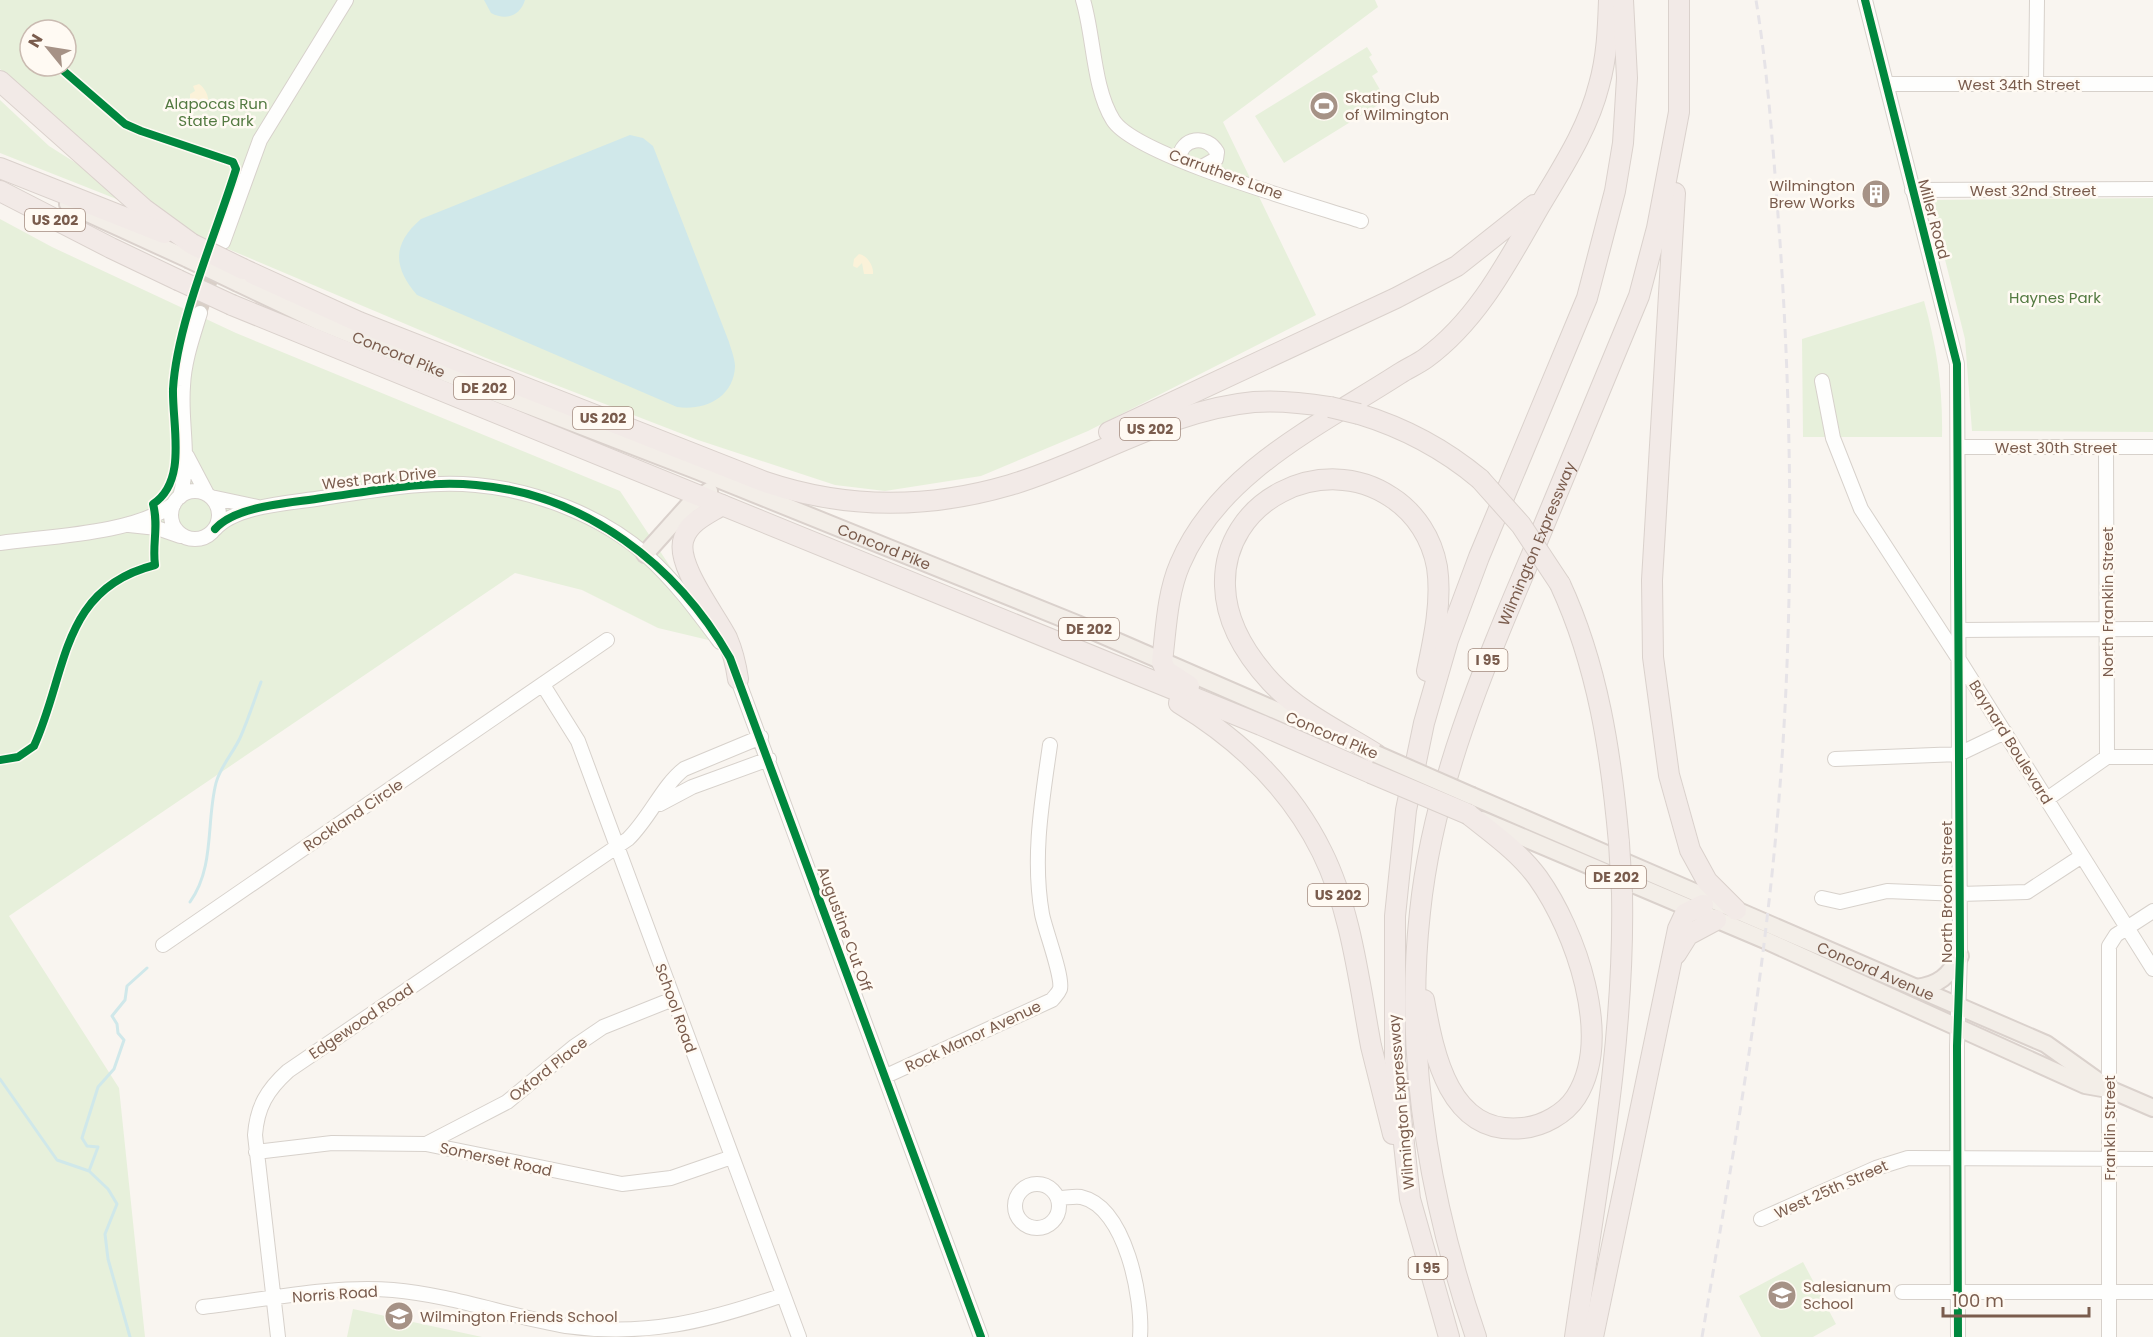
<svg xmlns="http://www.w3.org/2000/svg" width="2153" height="1337" font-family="Poppins,sans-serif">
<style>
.green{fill:#e7f0db;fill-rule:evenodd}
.sand{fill:#fbf2d9}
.water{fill:#d0e8ea}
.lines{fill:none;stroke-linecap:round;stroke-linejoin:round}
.stream{stroke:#d0e8ea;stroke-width:3}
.minor-tunnel{stroke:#d9cfc7;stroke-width:14;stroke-dasharray:14 7;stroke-linecap:butt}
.minor-casing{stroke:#d7d1cb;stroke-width:16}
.major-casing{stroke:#dad1cc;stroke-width:20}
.highway-casing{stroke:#dad1cc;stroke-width:22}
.minor{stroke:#fefefd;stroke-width:14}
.major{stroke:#f3eee8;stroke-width:16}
.highway{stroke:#f2eae7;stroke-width:20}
.rail{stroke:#e6e3e7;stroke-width:3;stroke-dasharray:9 6;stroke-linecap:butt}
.major-bridge-casing{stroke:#dad1cc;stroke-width:20;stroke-linecap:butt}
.highway-bridge-casing{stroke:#dad1cc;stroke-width:22;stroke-linecap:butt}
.major-bridge{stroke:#f3eee8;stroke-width:16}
.highway-bridge{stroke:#f2eae7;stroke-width:20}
.cycleway-casing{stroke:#fffaf3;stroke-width:11}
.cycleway{stroke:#00873e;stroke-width:8}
.labels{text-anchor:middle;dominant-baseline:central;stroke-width:5;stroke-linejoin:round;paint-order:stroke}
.shield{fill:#fffaf3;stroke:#a28b7f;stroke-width:1.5}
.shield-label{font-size:14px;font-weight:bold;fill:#7a5c4d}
.street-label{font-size:15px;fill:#7a5c4d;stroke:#fffaf3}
.poi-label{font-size:15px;fill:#7a5c4d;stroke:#fffaf3;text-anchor:start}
.park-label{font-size:15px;fill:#537a41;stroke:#fffaf3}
</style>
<rect width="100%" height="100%" fill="#f9f5f0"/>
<path class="green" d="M0,0H1375L1378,7L1223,122L1316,315L1088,431L981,476L885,491L835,485L698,440L486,358L195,235L169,218L0,69ZM30,30H66V66H30Z
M1367,47L1372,55L1369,57L1378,72L1372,76L1386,100L1284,163L1255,116Z
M0,100L49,146L87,170L119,200L0,153Z
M2153,198V432L1972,431L1965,339L1930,200Z
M0,219L52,247L236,333L620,491L721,643L658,628L582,590L515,573L9,916L119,1088L145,1337H0Z
M1924,301C1937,347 1943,389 1942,437H1803L1802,339Z
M1803,1262L1836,1324L1813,1337H1761L1739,1296Z
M353,1309L482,1337H347Z"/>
<path class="sand" d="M199,84C207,89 211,102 207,109L202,110L200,102L194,104L190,100V94L195,91L193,86Z
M859,254C867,255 874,266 873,274H864L862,263L857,268L853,266L854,259Z"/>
<path class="water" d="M484,0H525C520,16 506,21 491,13Z
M630,135L643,138L653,146L729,342C731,349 735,359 735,366C734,398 704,411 677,407L417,295C393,267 392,244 421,219Z"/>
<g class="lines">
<path class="stream" d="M190,902C215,867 206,822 216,783C220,767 233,753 240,738C248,720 254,701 261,682
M0,1079L57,1160L89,1171L108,1189L117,1204L105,1234L108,1259L130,1337
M89,1171L98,1147L87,1146L82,1138L98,1087L114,1069L124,1040L118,1033L117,1024L112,1016L125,1000L127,986L147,968"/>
<path class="minor-tunnel" d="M200,313L217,261"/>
<g class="minor-casing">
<path id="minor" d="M1083,0C1094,36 1093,88 1113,120C1135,156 1313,205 1361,221
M1865,0L1957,364L1960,956L1957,1046L1958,1337
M2036,83L2037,0
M1886,84H2153
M1179,159C1181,137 1207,134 1217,152L1216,159L1200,168
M1912,190L2153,189
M223,242L260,140L346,0
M1822,381L1833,438L1861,509L1958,658L2153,969
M1959,447H2153
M2106,447L2107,757
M187,456L207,494
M171 515a24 24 0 1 1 48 0a24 24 0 1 1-48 0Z
M180,497C191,458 180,424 183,386C184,361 193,336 200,313
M211,497L258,507
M129,525L157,528L180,536
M215,529C236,505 292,503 322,498C372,491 425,480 476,485C535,490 602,516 646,555C675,581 697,611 720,642
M0,543C51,536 133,534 174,504
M1959,630L2153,629
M735,672L981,1337
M543,685L578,741L799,1337
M1835,759L1959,754L2005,732
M2047,799L2107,757H2153
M660,804L692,787L769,759
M1822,898L1840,902L1887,891L1960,894L2027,892L2082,856
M163,945L607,640
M886,1076L1052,1000C1055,996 1058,994 1060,989C1063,976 1045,930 1042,914C1032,857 1042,801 1050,745
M426,1144L507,1102L575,1046L603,1027L673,999
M256,1152L332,1143L426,1144L622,1184L671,1178L732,1157
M1015 1206a22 22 0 1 1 44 0a22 22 0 1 1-44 0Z
M1058,1198C1065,1198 1074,1196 1081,1197C1126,1207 1143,1299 1140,1337
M1761,1219L1876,1168L1908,1158L2153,1159
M1902,1292H2153
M203,1307C264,1300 332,1285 393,1290C451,1295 508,1316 566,1326C646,1337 709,1321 783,1295
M278,1337L255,1135C257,1107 267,1090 288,1071L628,839C649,819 663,785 684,769L761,737
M2109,1337V946L2116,935L2153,911"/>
</g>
<g class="major-casing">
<g id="major">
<path d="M68,204L188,259"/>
<path id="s1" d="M238,283L318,321L488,390L698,471L1077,624L1328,733"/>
<path d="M645,554L689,505L709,491"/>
<path id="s2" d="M1472,796L2046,1044L2109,1089L2153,1108"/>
<path d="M1482,820L1765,940L2085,1085L2102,1088"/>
<path d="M1916,988C1939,985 1949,976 1960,956"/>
</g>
</g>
<g class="highway-casing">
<g id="highway">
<path d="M0,81L144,209L192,244"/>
<path d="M0,168L164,233"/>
<path d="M0,191L111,248L178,280"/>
<path d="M1675,193L1652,580L1653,657L1669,775L1690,850L1707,881L1736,910"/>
<path d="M243,269L359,322L765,482C845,509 928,509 1010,485C1092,461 1167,410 1254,402C1280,400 1305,403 1330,407"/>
<path d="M232,305L1261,725L1371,773"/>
<path d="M1359,414C1405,428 1443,448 1480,479"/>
<path d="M1109,432L1396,298L1457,266L1534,205"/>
<path d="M722,505C708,514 690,521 684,538C674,563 715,614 727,638C733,652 736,665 738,679"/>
<path d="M1560,584C1598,666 1611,753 1619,843"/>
<path d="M1189,686L1166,671L1162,662C1166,630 1167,594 1180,564C1219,472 1320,425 1399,374C1408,368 1418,364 1426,358C1478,320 1508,261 1539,207C1562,168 1588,129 1599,85C1607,57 1608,29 1609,0"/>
<path d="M1179,703C1240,740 1290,787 1322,852C1351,910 1359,982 1371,1046C1378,1075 1386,1105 1393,1134"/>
<path d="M1376,754C1341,732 1300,713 1271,682C1247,656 1226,623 1225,586C1222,500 1323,451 1391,497C1416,513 1432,539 1437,567C1442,601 1434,638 1427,671"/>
<path d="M1676,954L1688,935L1716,920"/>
<path d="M1424,1000C1434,1055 1449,1136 1523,1128C1543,1126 1565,1114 1576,1097C1614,1037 1575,930 1538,878C1519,852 1493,834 1468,814"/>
<path d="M1449,1337L1410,1199L1395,1061V916L1406,810L1424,723L1448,640L1479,557L1587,298L1615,191L1623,143L1627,78L1623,0"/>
<path id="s3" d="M1476,1337C1429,1200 1404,1057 1420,912C1433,786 1483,669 1532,554C1568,468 1603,382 1639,296L1657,228L1679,112V0"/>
<path d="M1575,1337C1596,1190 1625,1043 1622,893"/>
<path d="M1593,1337L1678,929L1685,914L1703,905"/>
</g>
</g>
<use href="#minor" class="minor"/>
<use href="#major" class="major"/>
<use href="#highway" class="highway"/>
<path class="rail" d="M1702,1337C1726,1195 1752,1053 1768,910C1794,689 1795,464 1780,242C1774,162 1769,80 1756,0"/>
<g class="major-bridge-casing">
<path id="major-bridge" d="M188,259L238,283
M1376,754L1472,796"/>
</g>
<g class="highway-bridge-casing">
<path id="highway-bridge" d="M192,244L243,269
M178,280L232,305
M1330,407L1359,414
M1480,479L1521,525L1560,584
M1371,773L1468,814
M1619,843L1622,893"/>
</g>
<use href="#major-bridge" class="major-bridge"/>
<use href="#highway-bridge" class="highway-bridge"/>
<g class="cycleway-casing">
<path id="cycleway" d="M1865,0L1957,364L1960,956L1957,1046L1958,1337
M215,529C236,505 292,503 322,498C373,491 426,480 476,485C585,494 677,565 730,658L981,1337
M0,760L18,757L34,746C68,671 60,589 155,565C152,544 159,526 153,504C188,481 172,425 173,389C177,322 216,234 236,169L233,162L141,131L125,124L58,66"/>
</g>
<use href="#cycleway" class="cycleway"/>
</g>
<defs>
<g id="stadium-disc" transform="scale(1.5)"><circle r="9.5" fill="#a69286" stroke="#fffaf3"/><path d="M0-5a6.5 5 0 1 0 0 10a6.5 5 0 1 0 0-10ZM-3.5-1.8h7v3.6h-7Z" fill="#fff"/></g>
<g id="building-disc" transform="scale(1.5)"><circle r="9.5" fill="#a69286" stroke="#fffaf3"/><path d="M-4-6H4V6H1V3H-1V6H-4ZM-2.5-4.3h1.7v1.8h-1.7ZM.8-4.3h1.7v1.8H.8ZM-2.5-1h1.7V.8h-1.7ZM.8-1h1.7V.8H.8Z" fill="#fff"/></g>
<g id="school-disc" transform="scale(1.5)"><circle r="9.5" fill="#a69286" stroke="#fffaf3"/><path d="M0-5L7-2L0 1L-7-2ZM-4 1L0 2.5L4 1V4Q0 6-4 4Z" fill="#fff"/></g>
</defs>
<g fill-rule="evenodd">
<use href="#stadium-disc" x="1324" y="106"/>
<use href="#building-disc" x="1876" y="194"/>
<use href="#school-disc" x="1782" y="1295"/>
<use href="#school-disc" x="399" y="1316"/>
</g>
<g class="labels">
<g class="shield">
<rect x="25" y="209" width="60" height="22" rx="4.5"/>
<rect x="454" y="377" width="60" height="22" rx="4.5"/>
<rect x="573" y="407" width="60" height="22" rx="4.5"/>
<rect x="1120" y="418" width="60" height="22" rx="4.5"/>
<rect x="1059" y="618" width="60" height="22" rx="4.5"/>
<rect x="1468.5" y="649" width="39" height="22" rx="4.5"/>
<rect x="1586" y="866" width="60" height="22" rx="4.5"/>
<rect x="1308" y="884" width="60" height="22" rx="4.5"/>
<rect x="1408.5" y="1257" width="39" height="22" rx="4.5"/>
</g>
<g class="shield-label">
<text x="55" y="220">US 202</text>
<text x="484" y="388">DE 202</text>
<text x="603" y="418">US 202</text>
<text x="1150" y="429">US 202</text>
<text x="1089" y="629">DE 202</text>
<text x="1488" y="660">I 95</text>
<text x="1616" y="877">DE 202</text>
<text x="1338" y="895">US 202</text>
<text x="1428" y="1268">I 95</text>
</g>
<g class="street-label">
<text x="2019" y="84">West 34th Street</text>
<text transform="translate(1226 174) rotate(20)">Carruthers Lane</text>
<text x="2033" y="190">West 32nd Street</text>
<text transform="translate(1934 219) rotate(75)">Miller Road</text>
<text stroke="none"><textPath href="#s1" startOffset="176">Concord Pike</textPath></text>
<text x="2056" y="447">West 30th Street</text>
<text transform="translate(379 478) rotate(-6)">West Park Drive</text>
<text stroke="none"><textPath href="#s3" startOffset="820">Wilmington Expressway</textPath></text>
<text stroke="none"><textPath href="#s1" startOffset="698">Concord Pike</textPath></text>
<text transform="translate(2107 602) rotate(-90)">North Franklin Street</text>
<text transform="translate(1332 735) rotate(23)">Concord Pike</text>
<text transform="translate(2011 742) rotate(58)">Baynard Boulevard</text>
<text transform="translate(353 815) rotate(-34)">Rockland Circle</text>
<text transform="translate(1946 892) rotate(-90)">North Broom Street</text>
<text transform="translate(845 929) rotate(70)">Augustine Cut Off</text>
<text stroke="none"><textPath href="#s2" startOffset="440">Concord Avenue</textPath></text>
<text transform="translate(676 1008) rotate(70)">School Road</text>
<text transform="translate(361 1021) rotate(-34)">Edgewood Road</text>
<text transform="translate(973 1036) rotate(-25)">Rock Manor Avenue</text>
<text transform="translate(548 1069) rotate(-38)">Oxford Place</text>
<text transform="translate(1401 1102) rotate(-95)">Wilmington Expressway</text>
<text transform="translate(2109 1128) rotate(-90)">Franklin Street</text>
<text transform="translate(496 1159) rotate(12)">Somerset Road</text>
<text transform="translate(1831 1189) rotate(-24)">West 25th Street</text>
<text transform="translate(335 1294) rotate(-4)">Norris Road</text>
</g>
<g class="poi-label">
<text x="1345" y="97">Skating Club<tspan x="1345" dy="17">of Wilmington</tspan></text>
<text x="1855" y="185" text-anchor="end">Wilmington<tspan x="1855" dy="17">Brew Works</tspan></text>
<text x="1803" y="1286">Salesianum<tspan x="1803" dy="17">School</tspan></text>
<text x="420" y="1316">Wilmington Friends School</text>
</g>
<g class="park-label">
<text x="216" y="103">Alapocas Run<tspan x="216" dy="17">State Park</tspan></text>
<text x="2055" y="297">Haynes Park</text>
</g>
</g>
<g transform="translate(48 48) rotate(300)"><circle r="28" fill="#fffaf3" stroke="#cabbb1" stroke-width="1.5"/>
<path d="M0-4.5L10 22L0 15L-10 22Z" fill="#a69286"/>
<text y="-9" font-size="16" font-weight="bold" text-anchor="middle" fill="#7a5c4d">N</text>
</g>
<path d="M1943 1307v9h146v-9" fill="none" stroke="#7a5c4d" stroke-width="3"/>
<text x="1952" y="1307" font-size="18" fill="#7a5c4d" stroke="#fffaf3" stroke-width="4.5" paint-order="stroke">100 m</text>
</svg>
